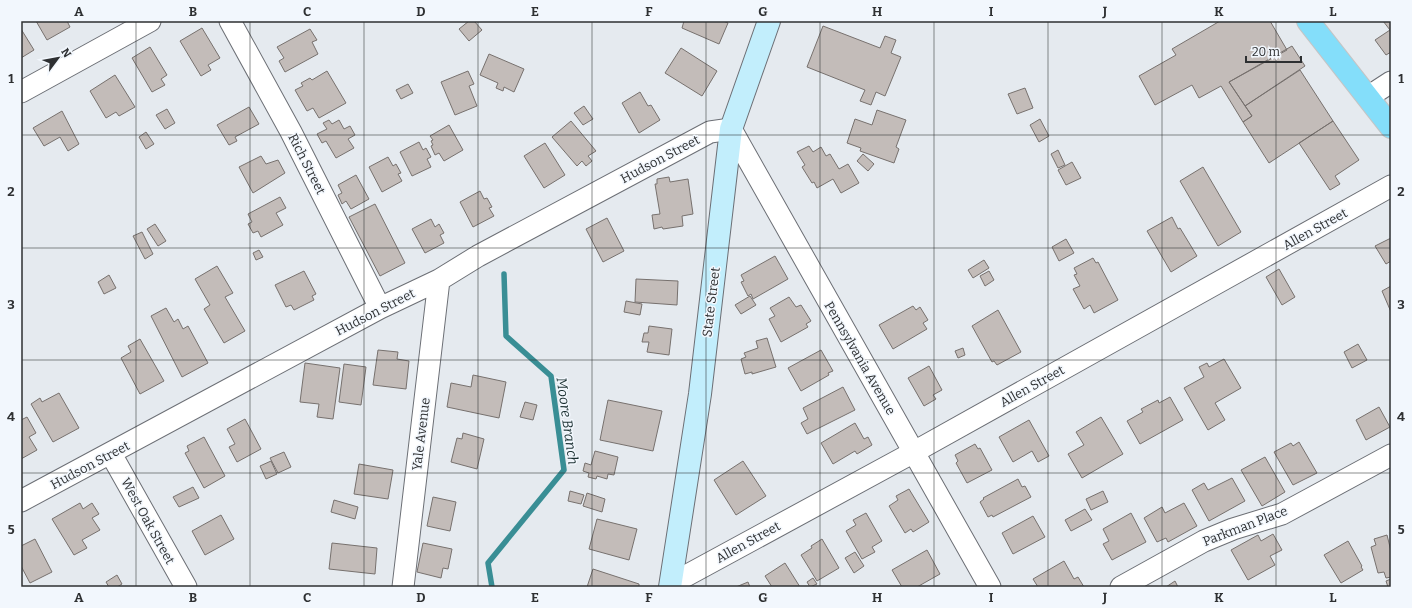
<svg xmlns="http://www.w3.org/2000/svg" width="1412" height="608" font-family="Bitter,serif">
<style>
.lines{fill:none;stroke-linecap:round;stroke-linejoin:round}
.stream{stroke:#398e95;stroke-width:5.5}
.building{fill:#c3bcb9;stroke:#77716e}
.street-casing{stroke:#6c6f75;stroke-width:23}
.secondary-casing{stroke:#6c6f75;stroke-width:24}
.primary-casing{stroke:#c4c5c6;stroke-width:24}
.street{stroke:#fff;stroke-width:21}
.secondary{stroke:#c2eefc;stroke-width:22}
.primary{stroke:#84defa;stroke-width:22}
.grid{fill:none;stroke:#2e3032;stroke-width:1;stroke-opacity:0.55}
.labels{text-anchor:middle;dominant-baseline:central;stroke-width:3;stroke-linejoin:round;paint-order:stroke}
.street-label{font-size:13px;fill:#2e3032;stroke:#f2f7fd}
.water-label{font-size:14px;font-style:italic;fill:#1a2f30;stroke:#f2f7fd}
.neatline{fill:none;stroke:#2e3032;stroke-width:1.5}
.grid-label{font-size:13px;text-anchor:middle;font-weight:bold;fill:#2e3032}
</style>
<rect width="100%" height="100%" fill="#e5eaef"/>
<g class="lines">
<path class="stream" d="M492,587L488,563L564,470L551,376L506,336L504,274"/>
</g>
<path class="building" d="M36,21H67L70,27L47,40Z
M469,21H474L482,30L469,41L459,29Z
M684,21H723L728,23L719,44L682,28Z
M1220,21H1270L1287,50L1229,82L1252,116L1243,122L1221,86L1199,98L1192,85L1155,105L1139,76L1176,55L1172,49Z
M1383,21H1391V52L1386,55L1375,40L1390,30Z
M823,26L880,48L885,36L896,40L891,53L901,57L885,96L876,92L871,105L860,101L865,90L807,67Z
M202,28L220,58L208,65L211,70L201,76L180,41Z
M21,29L34,50L21,58Z
M310,29L317,40L312,42L318,54L285,72L279,61L284,58L277,47Z
M1292,46L1305,66L1245,106L1229,82Z
M150,47L167,75L161,79L165,85L152,92L132,58Z
M681,48L717,71L702,96L665,73Z
M489,54L524,69L514,92L504,87L503,91L496,88L498,83L480,75Z
M1300,70L1333,121L1269,163L1243,122L1252,116L1245,106Z
M327,71L346,103L319,118L313,108L307,111L295,90L303,86L301,83L310,78L312,80Z
M468,71L474,84L469,86L477,106L455,115L441,82Z
M115,75L135,107L119,116L116,112L106,118L90,91Z
M408,84L413,93L401,99L396,90Z
M1025,88L1033,108L1017,114L1008,94Z
M640,92L648,106L651,105L660,120L639,133L622,103Z
M584,106L593,119L583,125L574,113Z
M249,107L259,124L235,137L237,141L229,145L217,125Z
M167,109L175,123L165,129L156,115Z
M877,110L906,120L896,147L899,149L894,163L860,151L861,148L847,143L855,119L872,125Z
M62,111L79,144L68,151L60,137L44,146L33,128Z
M1040,119L1049,136L1039,142L1030,125Z
M329,120L332,124L339,120L344,129L350,126L355,135L348,139L354,148L336,158L326,141L322,143L317,134L327,129L323,123Z
M571,121L596,151L588,156L592,161L586,166L582,161L577,166L552,137Z
M1333,121L1359,160L1335,176L1340,184L1330,190L1299,143Z
M449,125L463,150L444,161L439,153L435,155L431,146L433,145L431,141L433,140L430,136Z
M146,132L154,144L146,149L139,137Z
M419,142L423,150L426,148L431,157L427,159L431,167L412,176L400,152Z
M545,143L565,175L544,188L524,156Z
M809,146L813,152L821,147L826,156L830,154L839,169L848,164L859,183L841,193L833,179L817,188L814,182L812,183L802,167L805,165L797,152Z
M1058,150L1065,165L1058,168L1051,154Z
M863,154L874,164L868,171L857,161Z
M261,156L266,164L278,160L285,173L253,193L239,167Z
M388,157L393,166L396,164L401,173L398,174L402,181L382,192L369,167Z
M1072,162L1081,178L1066,185L1058,170Z
M1203,167L1241,232L1218,246L1180,181Z
M356,175L369,199L351,209L346,201L342,204L338,195L342,193L338,185Z
M669,177L670,182L688,179L693,214L682,216L683,226L663,229L662,227L654,229L652,215L660,214L655,184H657V179Z
M480,191L484,199L487,198L492,207L489,208L494,216L473,227L460,202Z
M280,197L286,208L276,213L283,225L261,237L258,231L253,233L248,224L252,222L248,214Z
M375,204L405,263L380,276L349,217Z
M1172,217L1178,229L1180,228L1197,256L1171,272L1147,231Z
M607,218L624,251L603,262L586,229Z
M431,219L435,227L439,224L444,233L440,235L444,243L425,253L412,229Z
M155,224L166,241L158,246L147,229Z
M142,232L153,254L145,259L133,236Z
M1391,238V261L1386,264L1375,246Z
M1066,239L1074,253L1059,261L1052,247Z
M259,250L263,257L256,260L253,253Z
M775,256L788,279L753,299L751,294L748,296L741,282L744,281L741,275Z
M1093,258L1096,263L1098,262L1118,300L1094,313L1090,305L1084,309L1073,289L1080,286L1074,275L1077,274L1074,268Z
M984,260L989,268L973,278L968,270Z
M217,266L233,293L225,297L245,331L224,343L204,309L210,305L195,279Z
M1279,269L1295,297L1282,305L1266,277Z
M304,271L316,294L312,296L314,300L294,310L291,305L286,307L275,285Z
M989,271L994,280L985,286L980,276Z
M109,275L116,288L104,294L98,282Z
M636,279L678,281L677,305L635,302Z
M1391,286V312L1382,291Z
M750,296L756,305L741,314L735,305Z
M789,297L796,307L801,305L811,321L806,324L808,327L781,342L769,319L775,316L770,308Z
M626,301L642,304L640,315L624,312Z
M913,306L916,310L920,307L928,320L923,323L927,329L893,349L879,325Z
M166,308L174,322L178,319L183,329L188,326L208,363L182,377L151,316Z
M998,310L1021,352L997,365L994,361L992,362L972,326Z
M649,326L672,329L669,355L647,352L649,342H642L644,333H648Z
M767,338L776,367L752,374V372L745,374L741,359L746,357L744,353L758,348L756,341Z
M140,339L164,381L140,394L121,358L131,352L128,346Z
M1358,344L1367,360L1352,368L1344,352Z
M963,348L965,355L958,358L955,351Z
M378,350L398,352L397,359L409,361L406,389L373,385Z
M821,350L833,371L828,373L829,375L801,391L788,368Z
M1224,359L1241,388L1215,403L1225,420L1208,430L1184,388L1204,377L1199,367L1207,363L1209,367Z
M305,363L340,368L333,419L317,417L319,404L300,402Z
M344,364L366,367L361,405L339,402Z
M929,366L942,390L933,395L936,399L924,406L908,378Z
M473,375L506,382L499,418L447,407L451,383L471,387Z
M843,387L855,410L807,434L801,423L808,419L803,408Z
M59,393L79,428L53,442L31,404L40,398L42,402Z
M1170,397L1183,420L1140,444L1127,421L1143,412L1141,409L1158,400L1159,403Z
M608,400L662,411L653,451L600,440Z
M525,402L537,405L533,420L520,417Z
M1379,407L1390,427L1366,440L1356,420Z
M27,417L36,433L29,437L37,450L21,459V420Z
M1101,417L1123,454L1082,478L1068,454L1084,445L1076,432Z
M245,419L261,449L237,462L229,447L235,444L227,429Z
M1029,420L1049,456L1038,462L1032,451L1013,462L999,437Z
M855,423L864,439L868,437L872,445L857,454L855,451L833,464L821,443Z
M463,433L484,439L477,469L451,462L457,438L462,439Z
M204,437L225,476L204,488L185,453L189,451L187,446Z
M1299,442L1317,473L1293,485L1274,452L1291,443L1293,446Z
M975,444L978,449L980,448L992,470L967,483L956,463L958,461L955,455Z
M595,451L618,457L614,475L608,474L607,479L597,476L596,479L588,477L589,473L583,471L585,463L591,465Z
M284,452L291,467L278,473L270,458Z
M1265,457L1285,492L1262,506L1241,470Z
M271,461L277,474L266,479L260,466Z
M743,461L766,496L736,515L714,480Z
M359,464L393,470L388,499L354,494Z
M1232,478L1245,501L1209,521L1192,490L1204,483L1208,490Z
M1018,479L1022,487L1025,486L1031,497L993,517L992,515L988,517L980,502L984,499L983,498Z
M193,487L199,498L179,507L173,497Z
M909,489L929,522L913,532L911,529L905,533L889,506L898,500L896,496Z
M570,491L584,495L581,504L568,501Z
M1103,491L1108,502L1091,510L1086,499Z
M587,493L605,499L602,512L583,506Z
M433,497L456,502L450,531L427,526Z
M334,500L358,507L355,519L331,512Z
M80,503L83,509L92,503L99,514L92,518L100,530L82,540L87,548L74,555L52,519Z
M1184,503L1197,526L1168,542L1166,538L1157,542L1144,518L1162,507L1165,513Z
M1085,509L1092,520L1071,531L1065,520Z
M866,513L882,541L872,547L875,552L862,559L846,531L856,525L853,520Z
M1131,513L1146,542L1112,560L1103,544L1109,541L1103,529Z
M221,515L234,539L205,555L192,531Z
M1033,516L1045,537L1013,554L1002,533Z
M597,519L637,529L629,560L589,549Z
M1273,534L1282,550L1270,556L1275,565L1248,580L1231,550L1258,535L1261,541Z
M1387,535L1391,551V577L1386,578L1384,572L1378,573L1371,547L1376,545L1374,539Z
M35,539L52,572L30,583L21,566V546Z
M822,539L839,568L817,581L801,555L812,548L811,546Z
M1348,541L1362,566L1361,567L1363,570L1341,583L1324,555Z
M332,543L377,548L375,574L329,569Z
M423,543L452,549L448,569L443,568L441,578L417,572Z
M927,550L940,574L917,587H902L892,570Z
M855,552L864,566L854,573L845,558Z
M1064,561L1074,579L1078,577L1084,587H1038L1033,579Z
M785,563L800,587H772L765,576Z
M593,569L639,584V587H587Z
M117,575L122,584L117,587H109L106,582Z
M813,578L817,584L810,587L807,582Z
M1391,579V587H1388L1386,581Z
M1175,581L1178,587H1166Z
M748,582L750,587H736Z"/>
<g class="lines">
<g class="street-casing">
<path id="street" d="M230,21L291,132L380,308
M21,92L150,21
M1368,97L1391,82
M111,454L186,587
M21,501L380,308L439,280L478,256L710,132L731,129L990,587
M671,584L914,452L1391,186
M403,587L439,280
M1121,587L1204,541L1233,529L1282,514L1391,455"/>
</g>
<g class="secondary-casing">
<path id="secondary" d="M670,587L700,394L731,129L769,21"/>
</g>
<g class="primary-casing">
<path id="primary" d="M1308,21L1391,127"/>
</g>
<use href="#street" class="street"/>
<use href="#secondary" class="secondary"/>
<use href="#primary" class="primary"/>
</g>
<path class="grid" d="M136,21V587M250,21V587M364,21V587M478,21V587M592,21V587M706,21V587M820,21V587M934,21V587M1048,21V587M1162,21V587M1276,21V587M21,135H1391M21,248H1391M21,360H1391M21,473H1391"/>
<g class="labels">
<g class="street-label">
<text transform="translate(660 159) rotate(-28)">Hudson Street</text>
<text transform="translate(307 164) rotate(63)">Rich Street</text>
<text transform="translate(1315 229) rotate(-29)">Allen Street</text>
<text transform="translate(711 302) rotate(-83)">State Street</text>
<text transform="translate(375 312) rotate(-27)">Hudson Street</text>
<text transform="translate(860 358) rotate(60)">Pennsylvania Avenue</text>
<text transform="translate(1032 386) rotate(-29)">Allen Street</text>
<text transform="translate(421 434) rotate(-83)">Yale Avenue</text>
<text transform="translate(90 465) rotate(-28)">Hudson Street</text>
<text transform="translate(148 521) rotate(61)">West Oak Street</text>
<text transform="translate(1245 526) rotate(-21)">Parkman Place</text>
<text transform="translate(748 542) rotate(-29)">Allen Street</text>
</g>
<g class="water-label">
<text transform="translate(567 421) rotate(82)">Moore Branch</text>
</g>
</g>
<rect width="1412" height="608" fill="none" stroke="#f2f7fd" stroke-width="44"/>
<g transform="translate(58 58) rotate(58)" stroke="#f2f7fd" stroke-width="3" paint-order="stroke">
<path d="M0-3L7 15L0 10L-7 15Z" fill="#2e3032"/>
<text y="-6" font-size="11" font-weight="bold" text-anchor="middle" fill="#2e3032">N</text>
</g>
<path d="M1246 56v6h55v-6" fill="none" stroke="#2e3032" stroke-width="2"/>
<text x="1252" y="56" font-size="12" fill="#2e3032" stroke="#f2f7fd" stroke-width="3" paint-order="stroke">20 m</text>
<rect x="22" y="22" width="1368" height="564" class="neatline"/>
<g class="grid-label">
<text x="79" y="16">A</text>
<text x="193" y="16">B</text>
<text x="307" y="16">C</text>
<text x="421" y="16">D</text>
<text x="535" y="16">E</text>
<text x="649" y="16">F</text>
<text x="763" y="16">G</text>
<text x="877" y="16">H</text>
<text x="991" y="16">I</text>
<text x="1105" y="16">J</text>
<text x="1219" y="16">K</text>
<text x="1333" y="16">L</text>
<text x="11" y="83">1</text>
<text x="1401" y="83">1</text>
<text x="11" y="196">2</text>
<text x="1401" y="196">2</text>
<text x="11" y="309">3</text>
<text x="1401" y="309">3</text>
<text x="11" y="421">4</text>
<text x="1401" y="421">4</text>
<text x="11" y="534">5</text>
<text x="1401" y="534">5</text>
<text x="79" y="602">A</text>
<text x="193" y="602">B</text>
<text x="307" y="602">C</text>
<text x="421" y="602">D</text>
<text x="535" y="602">E</text>
<text x="649" y="602">F</text>
<text x="763" y="602">G</text>
<text x="877" y="602">H</text>
<text x="991" y="602">I</text>
<text x="1105" y="602">J</text>
<text x="1219" y="602">K</text>
<text x="1333" y="602">L</text>
</g>
</svg>
